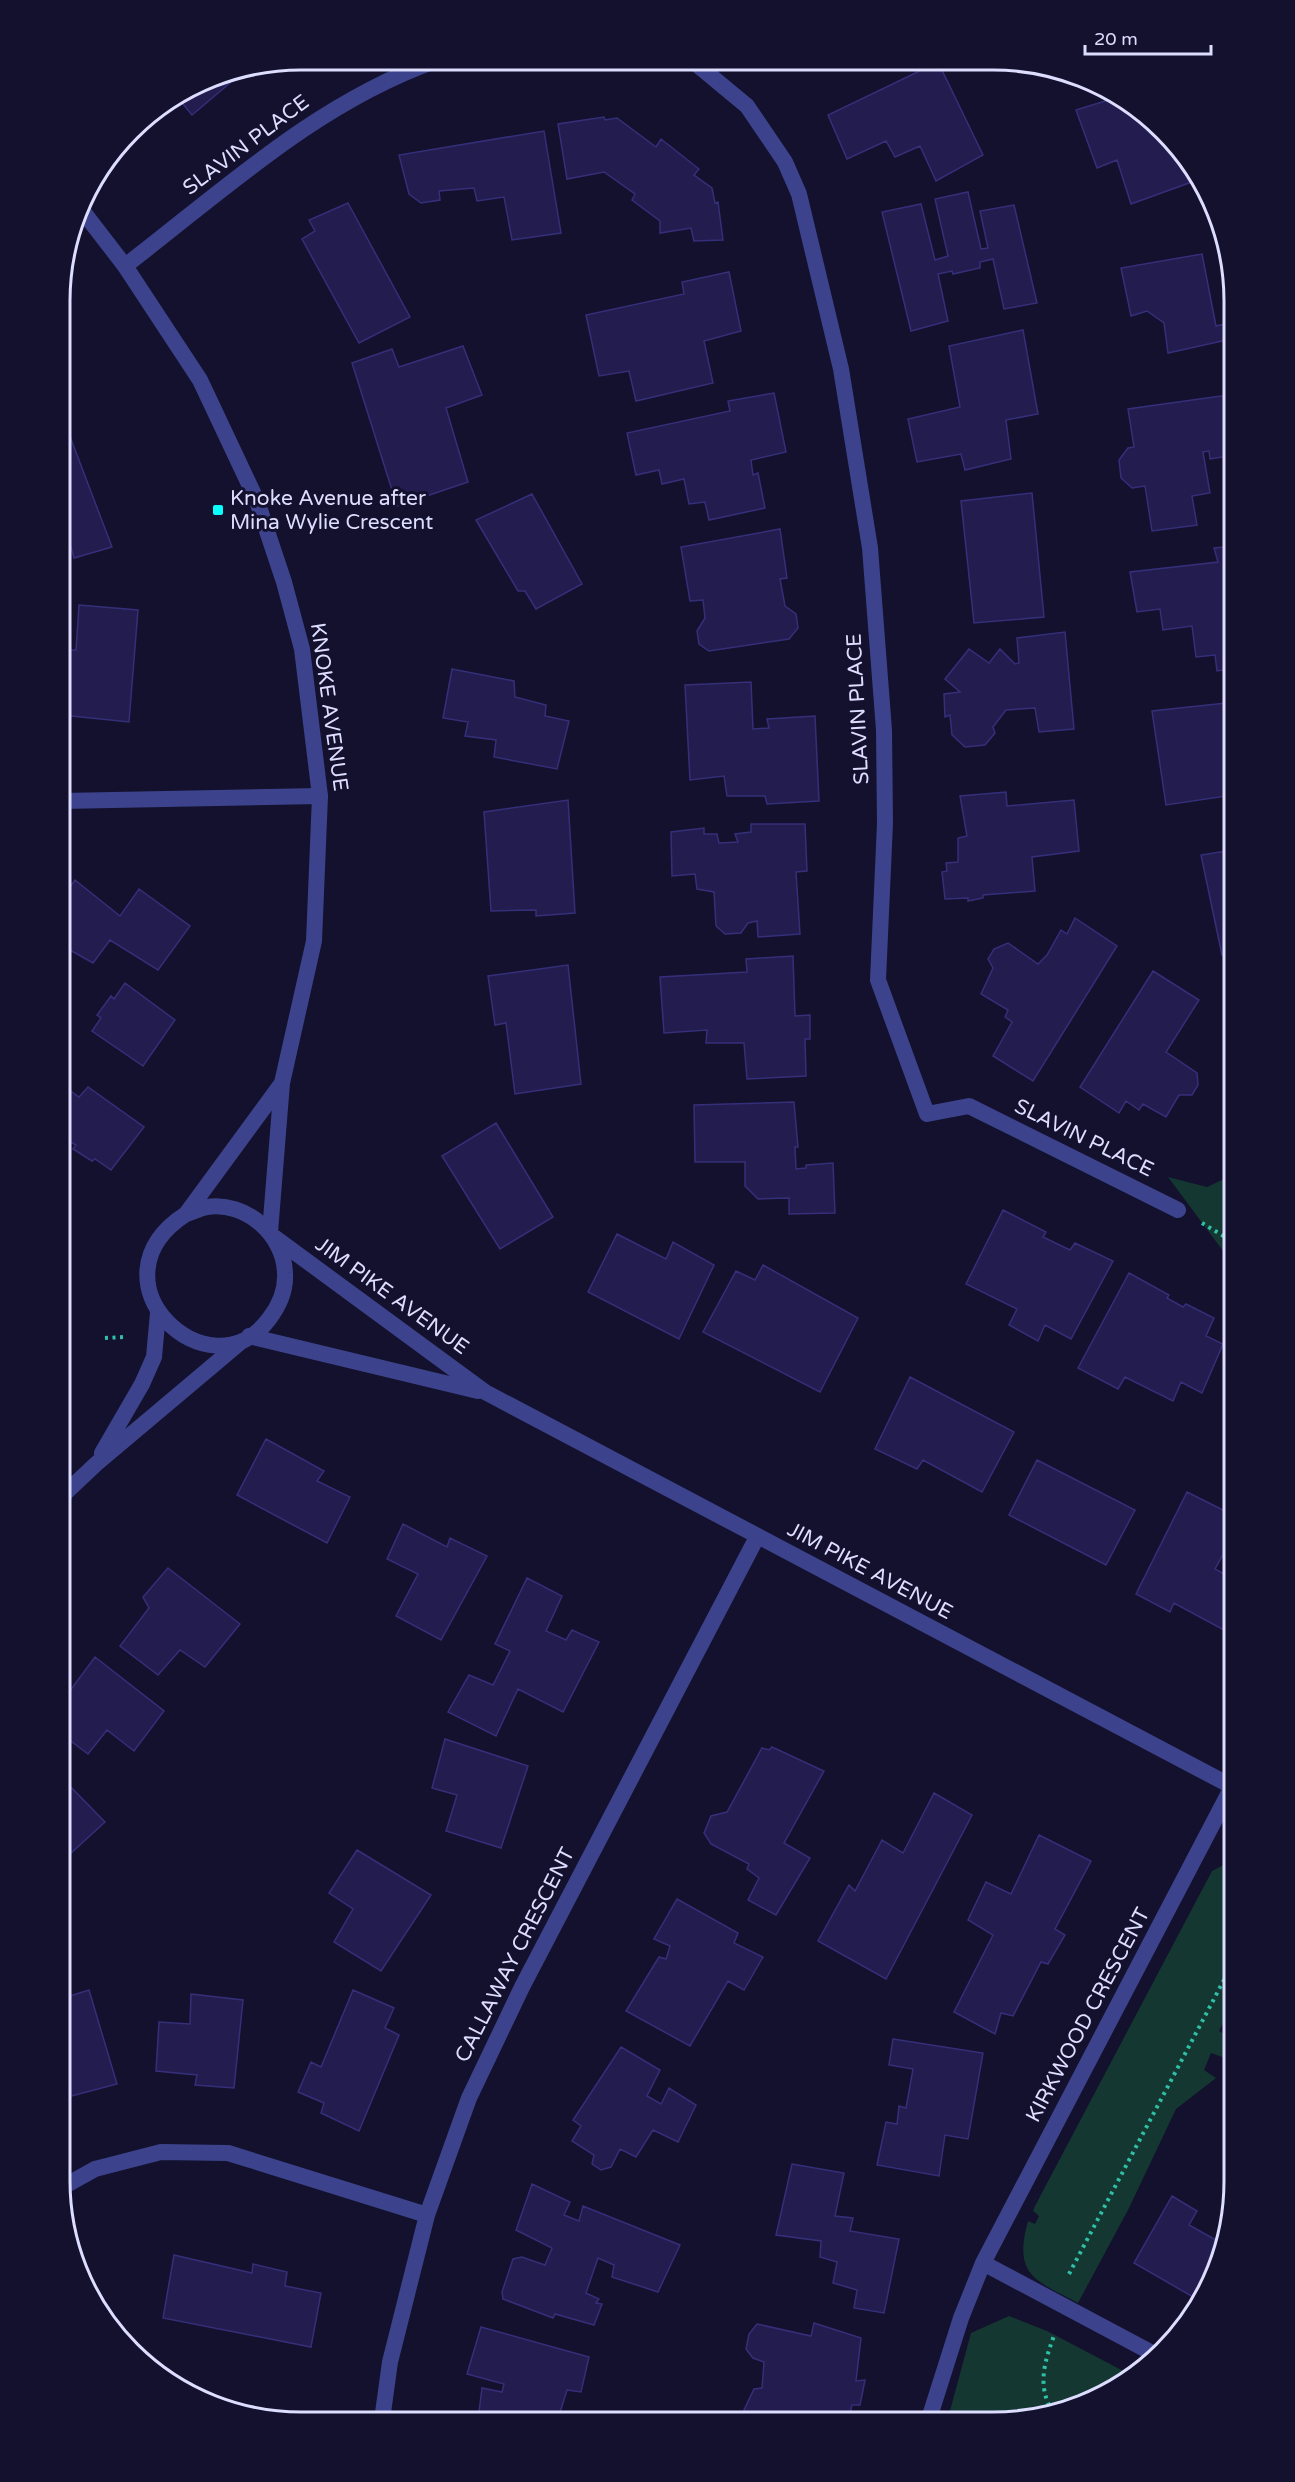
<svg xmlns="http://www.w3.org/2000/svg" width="1295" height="2482" font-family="'Varela Round',sans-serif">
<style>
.green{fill:#143732}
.building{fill:#221d4e;stroke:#352f7a;stroke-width:1.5}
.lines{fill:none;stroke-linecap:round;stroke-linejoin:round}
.path{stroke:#30c0a7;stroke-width:4;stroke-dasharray:3 4.5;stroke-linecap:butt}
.minor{stroke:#3c438c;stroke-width:16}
.tertiary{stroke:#3c438c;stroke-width:16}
.poi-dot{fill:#09fffb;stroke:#13112d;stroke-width:2}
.labels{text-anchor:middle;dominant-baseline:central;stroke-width:6;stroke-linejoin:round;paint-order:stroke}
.street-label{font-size:21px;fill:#ddf;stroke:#13112d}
.poi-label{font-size:21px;fill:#ddf;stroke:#13112d;text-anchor:start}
.rim{fill:none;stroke:#ddf;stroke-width:3}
</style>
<rect width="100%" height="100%" fill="#13112d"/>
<path class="green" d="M1235,1174V1267L1168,1177L1207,1187Z
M1235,1859V2000L1219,2031L1234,2040V2047L1225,2058L1211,2053L1204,2070L1216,2078L1176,2109L1129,2208L1078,2303C1035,2280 1013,2276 1028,2221L1035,2224L1039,2216L1033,2211L1035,2206L1212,1871Z
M1009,2316L1047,2331L1133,2376L1071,2409L994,2422H947L971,2333Z"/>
<path class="building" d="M934,64H939L983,155L936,181L920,146L895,157L886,141L847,159L828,115Z
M224,75L230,83L192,115L178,98L209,78Z
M1118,97L1153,120L1194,167L1200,179L1131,204L1117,160L1097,168L1076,110Z
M604,117L605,120L617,118L656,147L661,139L699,169L694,175L712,188L715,203L718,202L723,240L694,241L691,228L660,233V221L632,200L635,194L604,172L567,179L558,124Z
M544,131L561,233L512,240L504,197L477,201L474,188L439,191L440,200L421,203L409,194L399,155Z
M968,192L981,249L988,248L980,211L1014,205L1037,303L1004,309L993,259L980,262V268L953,274L952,271L938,274L948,321L911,331L882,212L921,204L935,260L948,256L935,199Z
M348,203L410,317L359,343L302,239L315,231L309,220Z
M1202,254L1216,326L1225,324L1227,340L1168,353L1164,323L1147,311L1131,316L1121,268Z
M729,272L741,331L704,341L713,383L636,401L629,371L599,376L586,315L684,294L682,282Z
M1023,330L1038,414L1006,420L1011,459L965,470L961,454L917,462L908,419L960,407L949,346Z
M463,346L482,395L446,408L468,482L397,506L352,363L392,349L399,367Z
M774,393L786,452L751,460L753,475L758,473L765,508L709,520L705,502L689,504L684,479L662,484L659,470L636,475L627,433L730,411L728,401Z
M1235,394V455L1210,459L1209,451L1203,452L1210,493L1192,496L1197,525L1152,531L1145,486L1132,488L1121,478L1119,460L1128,448L1134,447L1128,409Z
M66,426L112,547L74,558L71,547L62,550V427Z
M1032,493L1044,617L974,623L961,501Z
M532,494L582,584L536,609L525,591H518L476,520Z
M780,529L787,578L780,579L785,606L796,614L798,628L789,639L709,651L699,644L697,631L705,618L703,600L690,601L681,547Z
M1235,546V668L1217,671L1215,655L1196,657L1192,626L1163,630L1160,609L1137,612L1130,572L1218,562L1214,548Z
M79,605L138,610L129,722L62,715V650H76Z
M1065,632L1074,729L1039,732L1035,708L1006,710L993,727L995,733L985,745L965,747L952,735L950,715L945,717L944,694L960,692L945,679L969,649L989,663L1000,649L1015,664L1019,663L1017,638Z
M452,669L514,681L515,697L546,705L545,716L569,721L557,769L494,757L496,740L465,736L468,722L443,718Z
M751,682L753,729L769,728L767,719L815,716L819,801L767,804L765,796H727L724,776L690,780L685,685Z
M1235,702V810H1228L1226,796L1166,805L1152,711Z
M1006,792L1007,806L1074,800L1079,851L1032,857L1035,891L983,895V898L968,901V898L945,899L942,872L947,871L946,863L958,862V838L967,836L960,796Z
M568,800L575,913L536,916V910L491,911L484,812Z
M751,824H805L807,871L796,872L800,934L758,937L757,921L748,923L741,933L725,934L716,926L714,892L697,889L695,874L672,876L671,832L704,828V834H717L719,843L738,842L735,834L751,832Z
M1235,841V952L1222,955L1201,855L1233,850L1229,842Z
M75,880L120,916L139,889L190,926L158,970L110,940L93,963L61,945V899Z
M1075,918L1117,946L1033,1081L993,1056L1012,1022L1005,1017L1008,1010L981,994L993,968L988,959L994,949L1008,943L1038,964L1047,955L1061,930L1067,934Z
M793,956L795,1016L810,1015V1039H805L806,1076L747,1079L744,1043H706L707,1030L664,1033L660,977L747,972L746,959Z
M568,965L581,1084L515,1094L506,1023L495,1025L488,976Z
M1153,971L1199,1000L1166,1052L1197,1073L1198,1085L1192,1095H1179L1166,1117L1143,1104L1139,1110L1126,1101L1119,1113L1080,1087Z
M125,983L175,1020L143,1066L92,1031L101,1018L97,1015L111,996L114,999Z
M61,1084L79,1097L88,1087L144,1127L111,1170L95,1159L92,1161L73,1149L76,1145L64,1138L61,1141Z
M794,1102L798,1147H795L796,1169L806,1168V1165L833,1163L835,1213L789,1214V1198L758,1199L745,1186V1162H695L694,1105Z
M496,1123L553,1217L500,1249L442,1156Z
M1003,1210L1046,1232L1043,1237L1070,1250L1075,1243L1113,1261L1071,1339L1045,1325L1038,1341L1009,1325L1017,1309L966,1284Z
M617,1234L666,1259L673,1242L714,1265L679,1339L588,1292Z
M61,1235L69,1241L61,1251Z
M763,1265L858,1318L820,1392L703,1332L736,1271L755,1280Z
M1129,1273L1169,1295L1167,1298L1183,1307L1186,1304L1214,1318L1206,1336L1223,1344L1202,1393L1181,1382L1173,1401L1125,1377L1118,1389L1078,1368Z
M910,1377L1014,1432L982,1492L923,1460L917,1469L875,1449Z
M266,1439L324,1471L317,1481L350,1497L327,1543L237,1495Z
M1037,1460L1135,1510L1106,1565L1009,1515Z
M1187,1492L1235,1516V1533L1215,1569L1235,1580V1636L1174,1603L1170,1612L1136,1594Z
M403,1524L447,1547L450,1538L487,1556L441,1640L396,1616L418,1574L387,1559Z
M168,1568L240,1624L205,1667L180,1650L158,1675L120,1646L149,1608L143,1597Z
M527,1578L562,1596L546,1631L566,1640L572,1630L599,1642L563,1712L518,1689L496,1736L448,1712L469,1675L493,1685L510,1651L495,1644Z
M95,1657L164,1711L134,1751L107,1730L88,1754L60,1733L61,1708L69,1698L66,1696Z
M445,1739L528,1766L501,1848L446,1831L457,1795L432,1788Z
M772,1747L824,1771L784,1843L810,1858L776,1915L748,1900L759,1878L747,1869L749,1864L711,1844L704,1833L711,1816L727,1812L762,1748L769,1750Z
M60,1776L105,1822L70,1854L60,1844Z
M934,1793L972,1815L886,1979L818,1941L849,1885L855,1891L882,1840L903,1853Z
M1039,1835L1091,1861L1055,1929L1065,1935L1048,1964L1041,1962L1013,2016L1001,2013L995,2034L954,2012L993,1935L968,1920L986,1882L1011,1894Z
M357,1850L431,1895L381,1971L334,1942L353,1909L329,1893Z
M677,1899L738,1933L734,1943L763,1957L744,1990L728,1981L690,2046L626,2011L659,1957L666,1959L670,1946L654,1939Z
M89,1990L117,2084L60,2099V1999Z
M353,1990L394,2008L385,2028L399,2035L359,2131L321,2113L324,2103L298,2092L311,2062L321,2067Z
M191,1994L243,2000L234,2088L195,2085L197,2075L156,2071L159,2022L190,2024Z
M893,2039L983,2053L968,2139L945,2135L939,2176L877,2165L886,2122L897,2124L899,2106L906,2108L913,2069L889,2065Z
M621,2047L660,2070L647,2096L661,2104L669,2088L696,2105L678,2142L653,2130L636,2157L620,2149L611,2167L601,2170L592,2164L594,2155L572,2141L581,2126L573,2120Z
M792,2164L844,2173L835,2216L853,2218L850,2231L899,2239L884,2313L854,2308L857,2290L833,2283L837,2262L820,2257L821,2241L776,2235Z
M532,2184L570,2202L564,2215L579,2221L583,2206L680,2245L658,2292L612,2277L614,2265L598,2258L586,2293L599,2299L596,2303L602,2304L594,2325L555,2314L553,2318L503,2299L502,2292L513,2259L522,2257L545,2265L552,2248L516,2230Z
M1172,2196L1197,2211L1189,2225L1223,2244L1217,2273L1200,2301L1134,2263Z
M174,2255L252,2273L253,2264L287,2272L285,2286L321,2293L311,2347L163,2318Z
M814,2323L861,2338L856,2381L865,2380L860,2405H852L848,2422L751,2420L744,2410L754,2389L762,2388L764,2362L753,2358L746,2349L749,2334L757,2324L811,2336Z
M481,2327L589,2357L581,2392L567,2390L558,2419L563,2421L478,2420L482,2388L502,2392L504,2384L467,2374Z"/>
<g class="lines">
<path class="path" d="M1202,1223L1235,1243
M105,1338L125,1337
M1069,2274L1235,1959
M1053,2412C1036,2386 1045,2360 1055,2333"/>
<path class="minor" d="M694,62L747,106L785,162L799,194L841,369L870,548L884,730L885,823L878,980L927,1114L969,1106L1178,1210
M125,266C224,190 317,103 435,61
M61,801L320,796
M61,2188L95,2169L161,2152L228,2153L427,2215
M983,2263L1156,2355
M382,2420L390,2362L427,2215L469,2098L522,1987L757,1537
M928,2422L961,2318L983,2263L1232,1787"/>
<path class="tertiary" d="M81,209L125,266L200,380L257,501L284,582L302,649L320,796L314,941L282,1083L270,1232
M186,1214C193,1212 200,1208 207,1207C246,1201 284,1235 285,1273C286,1290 279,1306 269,1319C209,1399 84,1280 186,1214L282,1083
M274,1237L485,1392L1235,1788
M249,1336L478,1391
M102,1453L142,1384L154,1357L158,1313
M61,1497L96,1464L242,1341"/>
</g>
<rect class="poi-dot" x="212" y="504" width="12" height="12" rx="3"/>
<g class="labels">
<g class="street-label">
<text transform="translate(246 145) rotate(-37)">SLAVIN PLACE</text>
<text transform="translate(329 707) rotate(82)">KNOKE AVENUE</text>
<text transform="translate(858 709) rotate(-93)">SLAVIN PLACE</text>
<text transform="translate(1084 1138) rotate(26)">SLAVIN PLACE</text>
<text transform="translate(392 1296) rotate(36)">JIM PIKE AVENUE</text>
<text transform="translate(870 1571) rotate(28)">JIM PIKE AVENUE</text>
<text transform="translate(515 1955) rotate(-63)">CALLAWAY CRESCENT</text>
<text transform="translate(1088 2015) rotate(-62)">KIRKWOOD CRESCENT</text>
</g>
<g class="poi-label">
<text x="230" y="498">Knoke Avenue after<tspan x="230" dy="24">Mina Wylie Crescent</tspan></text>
</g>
</g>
<path d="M0 0H1295V2482H0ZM301 70H993A231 231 0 0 1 1224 301V2181A231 231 0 0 1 993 2412H301A231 231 0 0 1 70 2181V301A231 231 0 0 1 301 70Z" fill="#13112d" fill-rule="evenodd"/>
<path class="rim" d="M301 70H993A231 231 0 0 1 1224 301V2181A231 231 0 0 1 993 2412H301A231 231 0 0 1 70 2181V301A231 231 0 0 1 301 70Z"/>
<path d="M1085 45v9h126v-9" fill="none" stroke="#ddddff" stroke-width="3"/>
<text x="1094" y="45" font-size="18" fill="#ddddff" stroke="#13112d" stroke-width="4.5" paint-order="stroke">20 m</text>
</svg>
